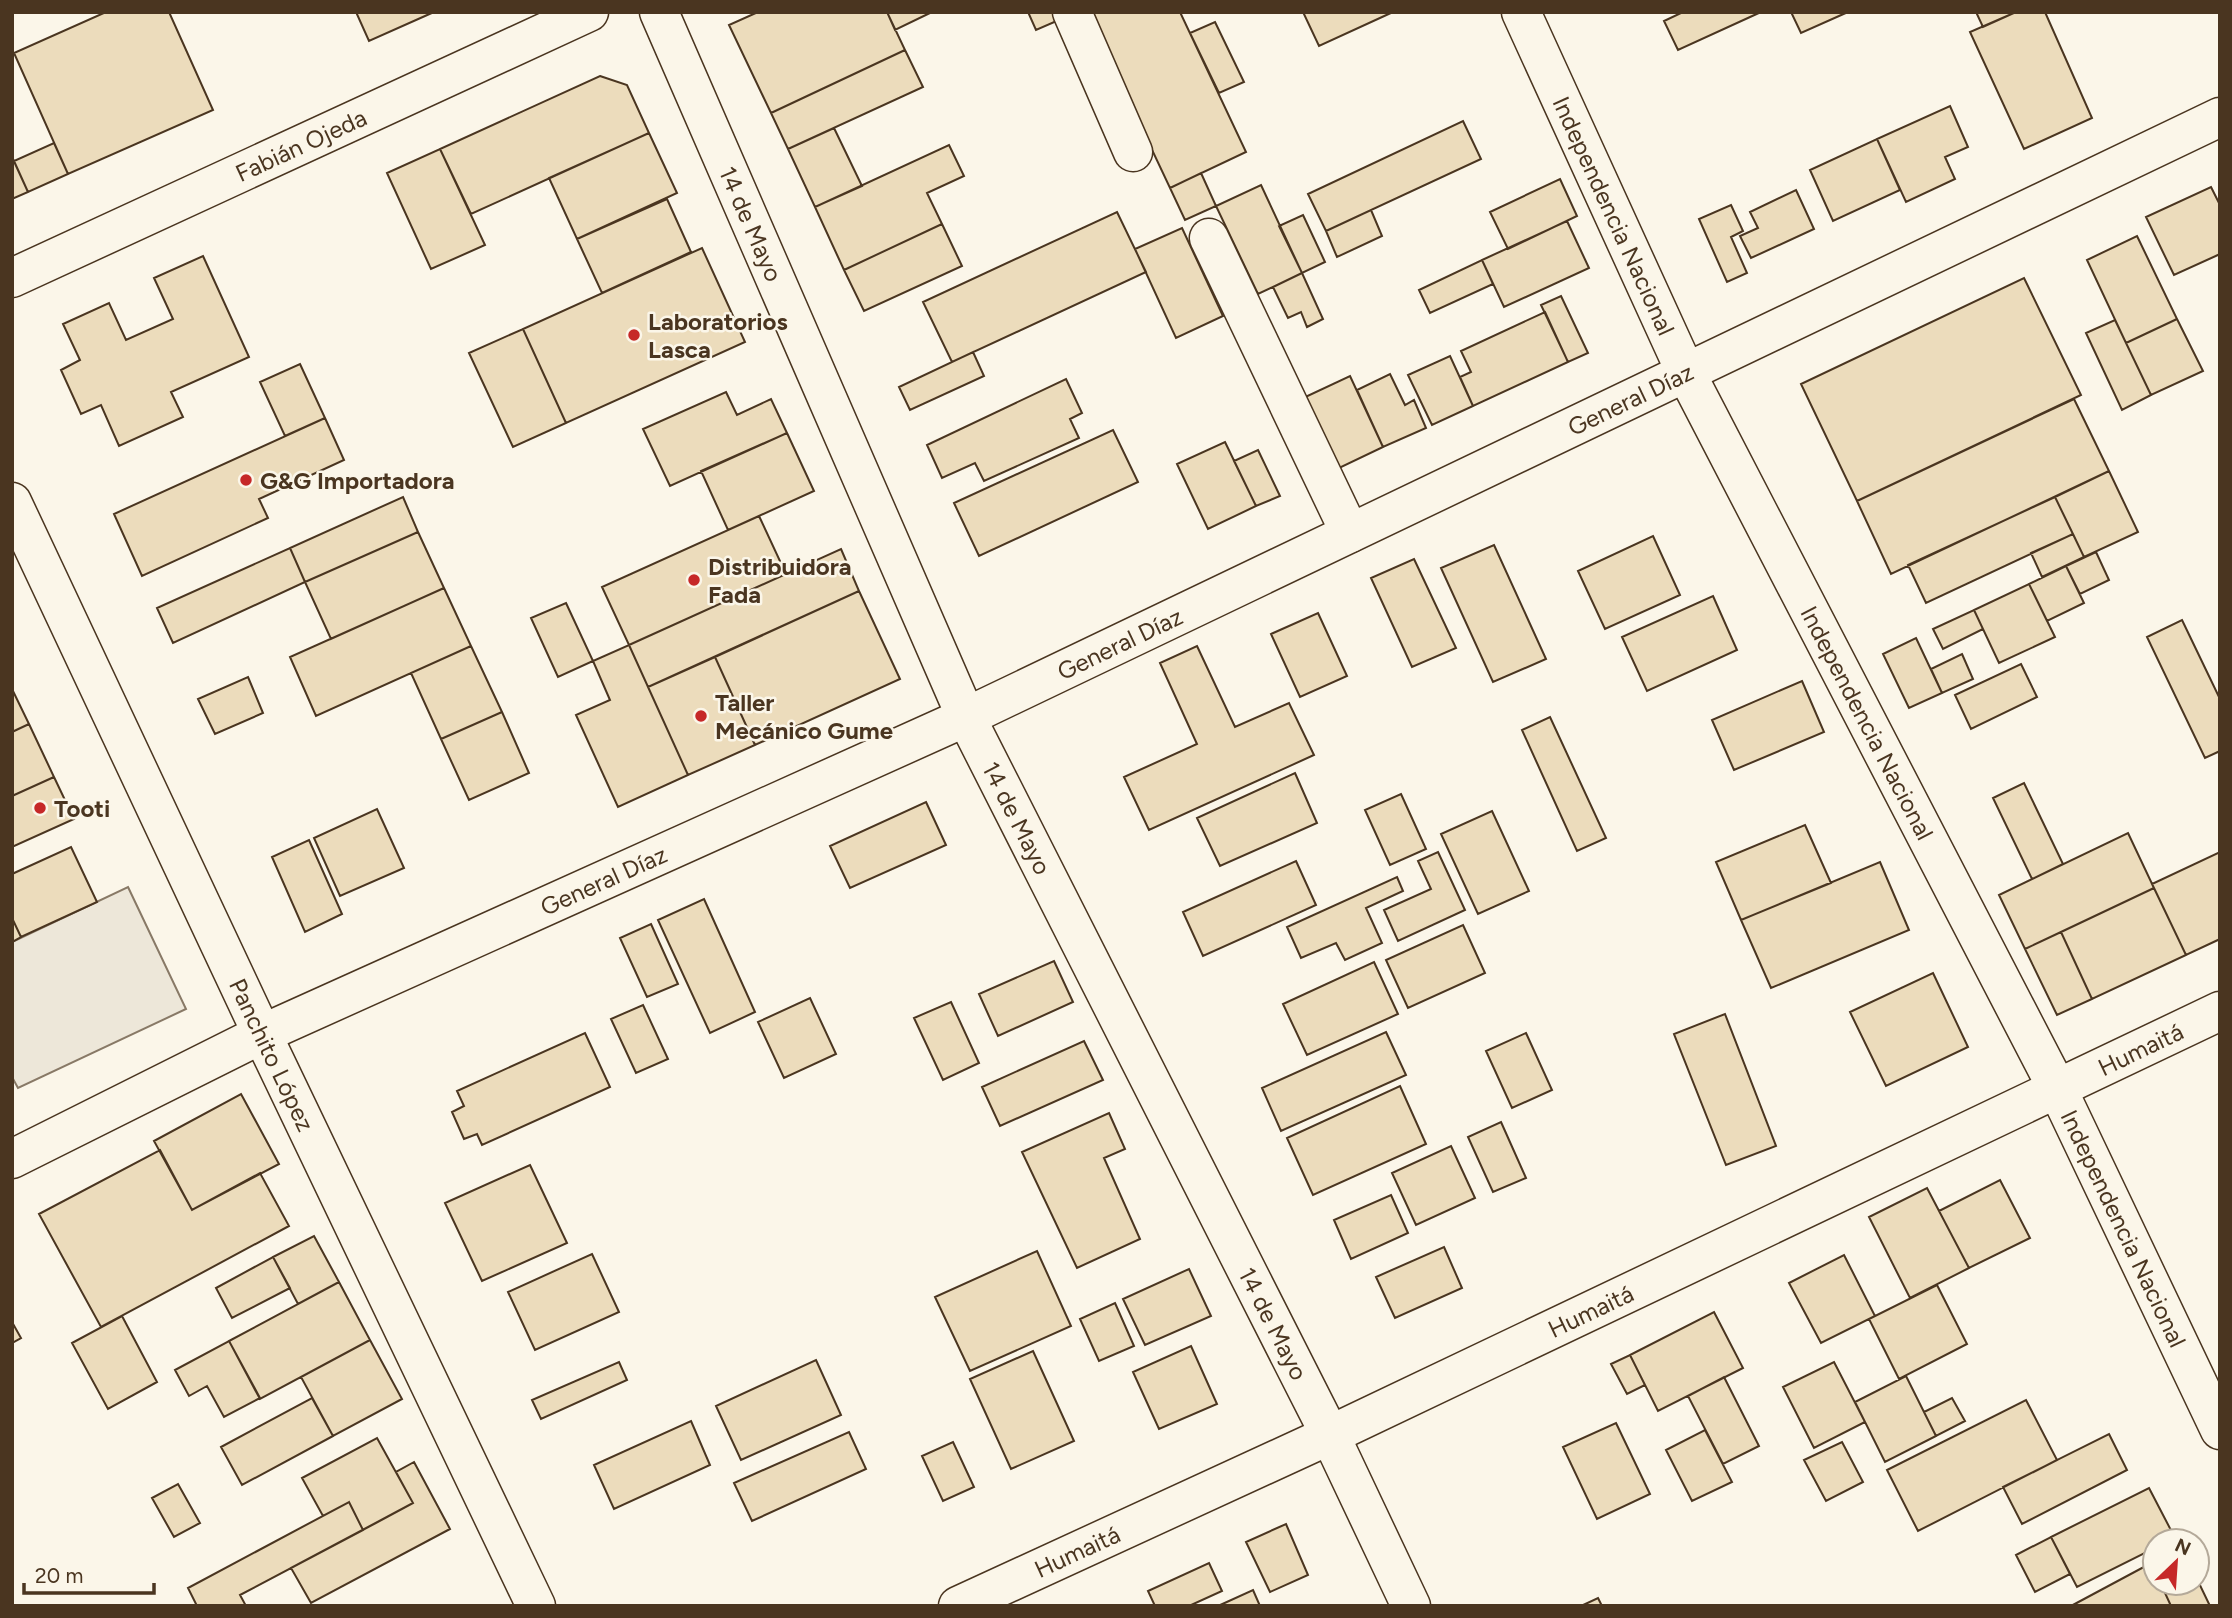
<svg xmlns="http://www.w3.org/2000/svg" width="2232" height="1618" font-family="Figtree,sans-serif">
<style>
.parking{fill:#ede7d9;stroke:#887966;stroke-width:2}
.building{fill:#ecdcbc;stroke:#4a3520;stroke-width:2}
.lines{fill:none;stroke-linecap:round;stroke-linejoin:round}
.minor-casing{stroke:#4a3520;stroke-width:41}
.minor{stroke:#fbf6e9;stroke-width:38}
.poi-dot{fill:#c62828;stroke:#fbf6e9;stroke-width:2.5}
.labels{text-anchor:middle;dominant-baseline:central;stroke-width:5;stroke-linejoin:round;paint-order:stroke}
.street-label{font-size:24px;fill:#4a3520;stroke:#fbf6e9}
.poi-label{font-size:24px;font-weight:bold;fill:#4a3520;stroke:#fbf6e9;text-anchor:start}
</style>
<rect width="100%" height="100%" fill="#fbf6e9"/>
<path class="parking" d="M128,887L186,1009L18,1088L12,1077V942Z"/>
<path class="building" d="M106,12H169L213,110L68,174L14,53Z
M356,12H434L369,41Z
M758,12H887L905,50L771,113L729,25Z
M887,12H932L895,30Z
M1028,12H1055L1059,20L1036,30Z
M1087,12H1180L1246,152L1170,188Z
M1303,12H1393L1319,46Z
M1683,12H1761L1678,50L1664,21Z
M1791,12H1848L1801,33Z
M1976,12H2016L1983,27Z
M2016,12H2045L2092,118L2024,149L1970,32Z
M1215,22L1244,82L1219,93L1190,33Z
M905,50L923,87L788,149L771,113Z
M600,76L627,85L649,133L471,214L440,149Z
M1950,106L1968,147L1945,157L1955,179L1906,202L1877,139Z
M1463,121L1481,159L1326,231L1308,194Z
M834,128L862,186L815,207L788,149Z
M649,133L677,193L577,239L549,178Z
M1877,139L1900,190L1833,221L1810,170Z
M54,143L68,174L28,192L14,161Z
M949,145L964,176L927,193L942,224L844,270L815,207Z
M440,149L485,245L431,269L387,173Z
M12,157L28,192L12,199Z
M1201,173L1216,206L1185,220L1170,188Z
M1560,179L1577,216L1508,249L1490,212Z
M1261,185L1302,273L1258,294L1216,206Z
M2211,187L2220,205V254L2174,275L2146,217Z
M1796,190L1814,229L1751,258L1740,236L1758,228L1750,212Z
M667,199L691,252L602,293L577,239Z
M1731,205L1743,231L1731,237L1747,273L1727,282L1699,219Z
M1371,210L1382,236L1337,257L1326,231Z
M1117,212L1146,272L952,362L923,302Z
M1303,215L1325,262L1302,273L1279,226Z
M1567,221L1589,268L1504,307L1482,260Z
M942,224L962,266L864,311L844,270Z
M1182,228L1223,316L1176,338L1135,249Z
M2137,236L2177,319L2126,343L2087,260Z
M702,248L745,342L566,423L523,329Z
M203,256L249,357L171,392L183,417L119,446L101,405L81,414L61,370L80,360L63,324L109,303L126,340L173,319L154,278Z
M1482,260L1493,284L1430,313L1419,290Z
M1302,273L1323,319L1307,327L1301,312L1288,318L1273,287Z
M2024,278L2081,395L1857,501L1801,384Z
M1561,296L1588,353L1568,362L1541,305Z
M1545,312L1568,362L1473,406L1460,377L1471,372L1461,351Z
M2177,319L2203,371L2151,395L2126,343Z
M2115,320L2151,395L2122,410L2086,333Z
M523,329L566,423L513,447L469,353Z
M973,352L984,376L910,410L899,387Z
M1450,356L1473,406L1432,425L1408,375Z
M300,364L325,418L285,436L260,382Z
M1390,374L1405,405L1414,400L1426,428L1383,447L1357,390Z
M1350,376L1383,447L1335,470L1301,399Z
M1066,379L1082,413L1070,419L1079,438L984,481L975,463L942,478L927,445Z
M726,392L737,415L771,399L787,433L670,486L643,429Z
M2074,399L2109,471L1891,574L1857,501Z
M325,418L344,460L259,499L268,518L142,576L114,514Z
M1113,430L1138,482L979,556L954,503Z
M787,433L814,491L728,530L701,471Z
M1225,442L1256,506L1208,529L1177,464Z
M1258,450L1280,496L1256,506L1234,461Z
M2109,471L2138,532L2084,557L2055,497Z
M403,497L418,532L305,582L290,548Z
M2055,497L2073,534L1926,603L1908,565Z
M759,516L786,574L629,645L602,587Z
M418,532L444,588L331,639L305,582Z
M2073,534L2084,557L2042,577L2031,553Z
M1653,536L1680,595L1605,629L1578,571Z
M1494,545L1546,659L1493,682L1441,568Z
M290,548L305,582L173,643L157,608Z
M841,549L859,591L648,687L629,645Z
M2096,552L2109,580L2080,594L2066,566Z
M1414,559L1456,648L1412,667L1371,578Z
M2066,566L2084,603L2047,621L2029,584Z
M2029,584L2055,637L1999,663L1974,610Z
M444,588L471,646L316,716L290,657Z
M859,591L900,679L755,745L715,657Z
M1713,596L1737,650L1647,691L1622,637Z
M566,603L593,661L558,677L531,618Z
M1974,610L1983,629L1943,649L1933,629Z
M1318,613L1347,676L1300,697L1271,634Z
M2182,620L2220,699V751L2205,758L2147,637Z
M1916,638L1942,693L1909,708L1883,654Z
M629,645L688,775L618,807L576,715L610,700L593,661Z
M471,646L502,712L441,739L411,673Z
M1197,646L1235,727L1289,703L1314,755L1149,830L1124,777L1197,744L1160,663Z
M1962,654L1973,679L1942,693L1931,669Z
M715,657L755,745L688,775L648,687Z
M2021,664L2037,697L1971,729L1955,695Z
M248,677L263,713L215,734L198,699Z
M1802,681L1824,732L1734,770L1712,720Z
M12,689L29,724L12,732Z
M502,712L529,773L469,800L441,739Z
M1550,717L1606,838L1577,851L1522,730Z
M29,724L54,777L12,796V732Z
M1295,773L1317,823L1220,866L1197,818Z
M54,777L74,819L12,847V796Z
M2024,783L2063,864L2032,879L1993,798Z
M1401,794L1426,849L1390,865L1365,810Z
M926,802L946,845L850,888L830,846Z
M377,809L404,868L340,896L314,838Z
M1492,811L1529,891L1478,914L1441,834Z
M1805,825L1831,883L1741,920L1716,862Z
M2128,833L2154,888L2025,949L1999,895Z
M309,840L342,914L305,932L272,857Z
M71,847L97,902L21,937L12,918V874Z
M1438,852L1465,910L1398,941L1384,910L1431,889L1418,861Z
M2220,852V939L2186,955L2152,884Z
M1296,861L1316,905L1203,956L1183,912Z
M1880,862L1909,930L1771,988L1741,920Z
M1397,877L1403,891L1366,908L1382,943L1345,960L1336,943L1301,958L1287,927Z
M2154,888L2186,955L2092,999L2061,932Z
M704,899L755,1012L710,1033L658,920Z
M12,918L21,937L12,942Z
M651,924L678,984L647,997L620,938Z
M1463,925L1485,973L1408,1008L1386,960Z
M2061,932L2092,999L2057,1015L2025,949Z
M1054,961L1073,1002L998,1036L979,994Z
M1374,962L1398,1014L1307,1055L1283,1004Z
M1933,973L1968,1047L1886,1086L1850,1012Z
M810,998L836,1054L784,1078L758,1022Z
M951,1002L979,1063L943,1080L914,1018Z
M643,1005L668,1059L636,1073L611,1019Z
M1725,1014L1776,1146L1726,1165L1674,1034Z
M1386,1032L1406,1075L1281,1131L1262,1088Z
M585,1033L610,1087L482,1145L477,1134L464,1139L452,1112L464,1106L457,1091Z
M1526,1033L1552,1090L1512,1108L1486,1051Z
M1084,1041L1103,1080L1000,1126L982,1087Z
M1400,1086L1426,1144L1313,1195L1287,1138Z
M241,1094L279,1164L192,1210L154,1141Z
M1109,1113L1125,1149L1104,1158L1140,1239L1077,1268L1022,1152Z
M1501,1122L1526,1178L1493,1192L1468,1137Z
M1451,1146L1475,1198L1416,1225L1392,1173Z
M160,1150L192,1210L260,1173L289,1226L101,1327L39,1214Z
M530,1165L567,1243L482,1281L445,1203Z
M2000,1180L2030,1238L1969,1268L1939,1211Z
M1927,1188L1969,1268L1910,1298L1869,1217Z
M1391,1195L1408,1233L1351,1259L1334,1220Z
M314,1236L339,1282L298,1304L273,1257Z
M1444,1247L1462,1288L1395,1318L1376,1277Z
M1037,1251L1071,1326L970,1371L935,1297Z
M592,1254L619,1312L535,1350L508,1292Z
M1844,1255L1875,1316L1821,1343L1789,1283Z
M273,1257L290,1288L232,1318L216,1288Z
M1189,1269L1211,1316L1145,1345L1123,1299Z
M339,1282L370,1340L260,1399L229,1341Z
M1937,1285L1967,1344L1899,1379L1869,1319Z
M1115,1303L1134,1346L1099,1361L1080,1319Z
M1714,1312L1743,1368L1658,1411L1630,1355Z
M122,1316L157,1382L108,1409L72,1343Z
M12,1322L21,1338L12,1343Z
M370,1340L402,1399L333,1436L301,1377Z
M229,1341L260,1398L224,1417L207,1386L189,1396L175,1370Z
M1191,1346L1217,1404L1159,1429L1133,1372Z
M1033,1351L1074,1441L1011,1469L970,1379Z
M1630,1355L1645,1385L1627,1394L1611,1364Z
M816,1360L841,1415L741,1460L716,1406Z
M619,1362L627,1380L541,1419L532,1400Z
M1834,1362L1865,1422L1814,1448L1783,1387Z
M1906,1376L1936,1436L1885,1462L1855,1402Z
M1724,1377L1759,1446L1723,1464L1688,1396Z
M312,1398L333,1436L242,1485L221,1447Z
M1952,1398L1965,1421L1936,1436L1924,1412Z
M2026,1400L2057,1460L1918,1531L1887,1470Z
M691,1421L710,1465L614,1509L594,1465Z
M1616,1423L1650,1494L1597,1519L1563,1447Z
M1705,1430L1732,1482L1692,1501L1666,1450Z
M849,1432L866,1469L752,1521L734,1483Z
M2109,1434L2127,1470L2022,1524L2003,1487Z
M377,1438L413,1503L363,1530L349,1502L323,1516L302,1478Z
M953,1442L974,1487L943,1501L922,1456Z
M1842,1442L1863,1482L1826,1501L1804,1460Z
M414,1462L450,1529L311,1603L291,1568L413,1503L396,1472Z
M178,1484L200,1523L174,1537L152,1498Z
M2149,1488L2175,1538L2169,1541H2155V1548L2077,1587L2051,1537Z
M349,1502L363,1530L240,1595L246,1606H197L188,1588Z
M1286,1524L1308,1575L1270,1592L1246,1542Z
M2051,1537L2070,1574L2035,1592L2016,1555Z
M2155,1561V1583H2185L2165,1593L2171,1606H2071Z
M1209,1563L1222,1591L1189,1606H1155L1148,1591Z
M2197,1579L2210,1606H2171L2165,1593L2185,1583H2197Z
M1253,1590L1260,1606H1218Z
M1598,1598L1602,1606H1581Z"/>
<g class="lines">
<g class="minor-casing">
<g id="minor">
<path id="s1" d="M659,12L966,717L1330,1435L1411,1606"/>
<path d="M1072,12L1133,152"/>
<path id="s2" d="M1521,12L1686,373L2057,1088L2220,1430"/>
<path d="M1209,238L1350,533"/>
<path id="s3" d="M12,278L589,12"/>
<path id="s4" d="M12,502L262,1034L536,1606"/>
<path id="s5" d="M12,1159L262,1034L966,717L2220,117"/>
<path id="s6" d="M958,1606L1330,1435L2220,1011"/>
</g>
</g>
<use href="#minor" class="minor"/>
</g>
<g class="poi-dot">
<circle cx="634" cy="335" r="7"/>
<circle cx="246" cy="480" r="7"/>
<circle cx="694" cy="580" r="7"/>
<circle cx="701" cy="716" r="7"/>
<circle cx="40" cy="808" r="7"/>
</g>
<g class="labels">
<g class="street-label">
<text stroke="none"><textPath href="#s3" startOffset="318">Fabián Ojeda</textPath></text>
<text stroke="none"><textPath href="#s2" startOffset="224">Independencia Nacional</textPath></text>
<text stroke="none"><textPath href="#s1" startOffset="231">14 de Mayo</textPath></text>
<text stroke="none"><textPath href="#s5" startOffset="1788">General Díaz</textPath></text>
<text stroke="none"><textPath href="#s5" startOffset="1222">General Díaz</textPath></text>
<text stroke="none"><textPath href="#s2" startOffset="791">Independencia Nacional</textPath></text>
<text stroke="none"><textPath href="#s1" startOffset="882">14 de Mayo</textPath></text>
<text stroke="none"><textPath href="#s5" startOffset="654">General Díaz</textPath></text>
<text stroke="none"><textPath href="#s6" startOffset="1307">Humaitá</textPath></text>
<text stroke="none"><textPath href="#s4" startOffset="611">Panchito López</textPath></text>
<text stroke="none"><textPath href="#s2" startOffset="1358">Independencia Nacional</textPath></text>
<text stroke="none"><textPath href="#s6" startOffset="698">Humaitá</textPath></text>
<text stroke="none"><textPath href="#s1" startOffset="1449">14 de Mayo</textPath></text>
<text stroke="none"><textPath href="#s6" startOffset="131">Humaitá</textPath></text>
</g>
<g class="poi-label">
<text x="648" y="321">Laboratorios<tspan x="648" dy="28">Lasca</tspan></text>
<text x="260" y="480">G&amp;G Importadora</text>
<text x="708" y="566">Distribuidora<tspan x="708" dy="28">Fada</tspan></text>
<text x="715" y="702">Taller<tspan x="715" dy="28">Mecánico Gume</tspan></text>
<text x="54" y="808">Tooti</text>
</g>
</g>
<rect width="2232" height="1618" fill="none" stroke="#4a3520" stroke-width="28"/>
<g transform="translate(2176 1562) rotate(25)"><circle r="33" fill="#fbf6e9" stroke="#b4a999" stroke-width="2"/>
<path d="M0-5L12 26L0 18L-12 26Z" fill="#c62828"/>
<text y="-10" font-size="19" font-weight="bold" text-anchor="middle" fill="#4a3520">N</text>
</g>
<path d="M24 1583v10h130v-10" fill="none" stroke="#4a3520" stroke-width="3.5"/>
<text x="35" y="1583" font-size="21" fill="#4a3520" stroke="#fbf6e9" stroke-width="5" paint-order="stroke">20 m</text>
</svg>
